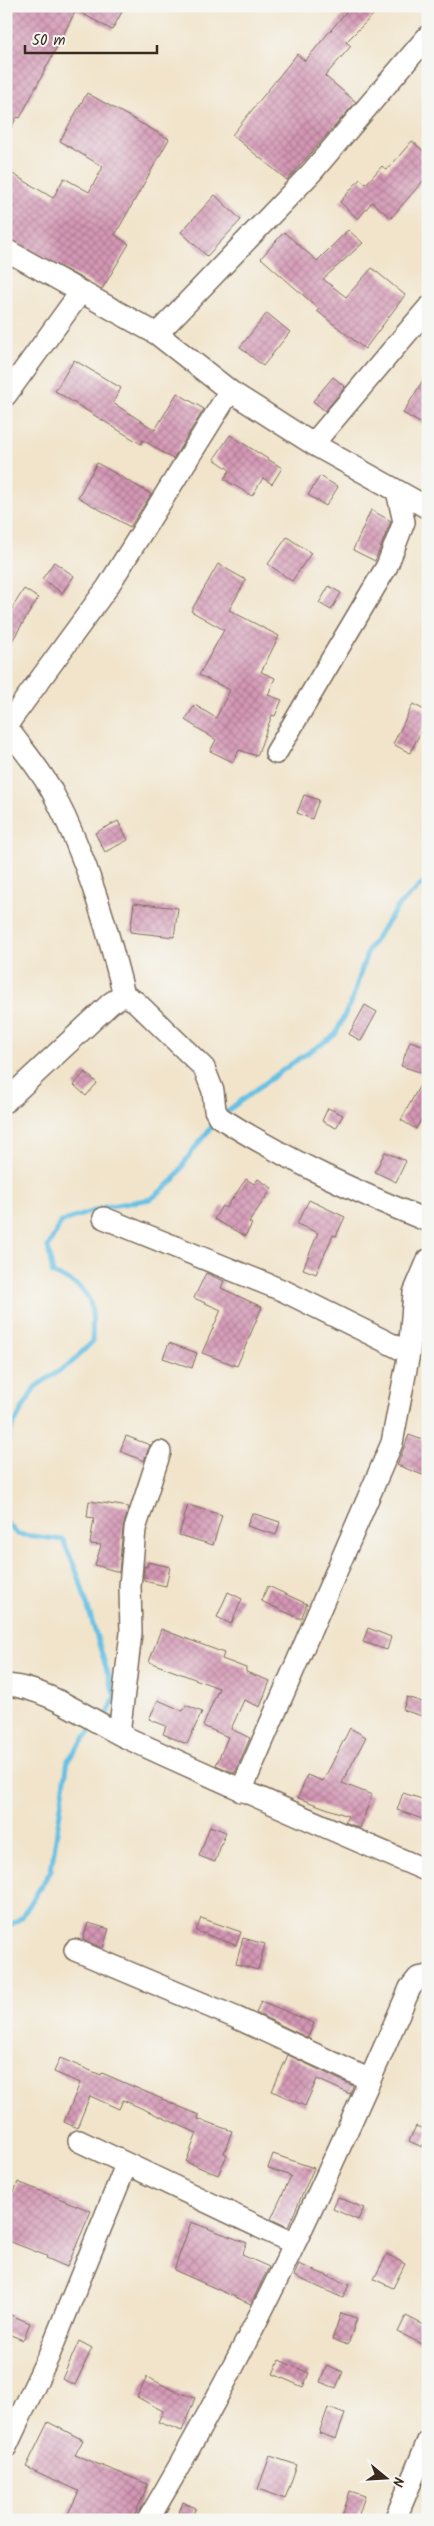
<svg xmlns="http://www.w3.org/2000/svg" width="434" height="2526" font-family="Kalam,sans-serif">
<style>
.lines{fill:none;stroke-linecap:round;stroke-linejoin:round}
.stream{stroke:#66c0e4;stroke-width:5}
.building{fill:url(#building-cross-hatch)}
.minor-casing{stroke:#7b6b5b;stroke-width:24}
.minor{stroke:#fff;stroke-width:21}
</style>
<defs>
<pattern id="building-cross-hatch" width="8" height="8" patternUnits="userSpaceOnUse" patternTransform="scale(1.25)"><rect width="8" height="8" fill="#d497b5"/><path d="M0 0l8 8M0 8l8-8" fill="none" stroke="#ad7b93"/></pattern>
</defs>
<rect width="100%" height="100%" fill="#f6f6f2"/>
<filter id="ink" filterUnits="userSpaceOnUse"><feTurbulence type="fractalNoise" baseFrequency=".02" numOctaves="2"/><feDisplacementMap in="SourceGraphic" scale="10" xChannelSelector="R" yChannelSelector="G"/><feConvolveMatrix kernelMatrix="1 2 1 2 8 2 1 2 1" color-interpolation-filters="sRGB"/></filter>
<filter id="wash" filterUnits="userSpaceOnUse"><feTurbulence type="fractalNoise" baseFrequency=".0096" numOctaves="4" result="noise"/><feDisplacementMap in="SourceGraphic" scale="20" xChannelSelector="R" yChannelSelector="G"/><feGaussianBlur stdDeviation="1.12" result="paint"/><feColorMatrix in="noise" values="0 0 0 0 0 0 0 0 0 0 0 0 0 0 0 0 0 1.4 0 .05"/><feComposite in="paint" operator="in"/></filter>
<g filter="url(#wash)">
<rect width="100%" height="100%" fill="#f1e4cb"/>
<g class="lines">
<path class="stream" d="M223,1114L291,1064L335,1035L352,1000L368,950L399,905L428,879
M6,1449L12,1427L35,1387L71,1363L92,1342C94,1302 93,1288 53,1274L48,1247L61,1222L105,1207L151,1199L174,1180L190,1154L217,1120
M6,1522L17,1534L63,1540L78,1575L115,1697L106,1718L103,1720
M6,1928L22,1917L51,1870L68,1760L94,1726"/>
</g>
<g id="blocks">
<path class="building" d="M6,6H125L112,30L76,10L20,118L17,117L6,137Z
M351,6H382L346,42L351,46L325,76L356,102L287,180L232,135L297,54L305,61Z
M87,93L169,139L115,235L129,244L102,289L6,238V170L53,198L64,178L89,192L103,167L60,141Z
M412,141L428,155V175L391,218L372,202L358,219L340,202L360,179L366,184L382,166L387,170Z
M215,195L241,220L207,256L181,232Z
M348,230L363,243L323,279L346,297L372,268L405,295L365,349L317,311L319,309L261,258L284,232L317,261Z
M267,313L290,332L263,366L240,347Z
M74,360L121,388L113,403L155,430L177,393L204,409L173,459L143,440L141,444L55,391Z
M428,372V428L403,413Z
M333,377L345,387L325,411L313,401Z
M230,435L282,468L272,484L263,478L252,496L224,479L230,470L214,459Z
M97,463L151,494L130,527L78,497Z
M320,476L338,487L326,506L308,495Z
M371,510L391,521L375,561L353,550Z
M287,537L311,553L292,581L268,564Z
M54,562L74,576L62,593L42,579Z
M218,564L246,580L229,610L279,636L261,672L275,678L268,695L282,700L275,716L272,715L257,756L239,750L233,762L210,751L216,740L185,720L195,705L216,718L230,690L199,675L224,630L191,611Z
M329,586L341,593L331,610L319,603Z
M24,589L38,598L6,651V613H9Z
M413,704L428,712V718L410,753L393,744Z
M304,795L319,800L312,819L297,813Z
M118,821L128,840L105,852L95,833Z
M134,903L178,908L174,937L130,932Z
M365,1005L377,1012L361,1041L349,1034Z
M410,1041L428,1047V1107L416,1129L401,1120L426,1074L401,1066Z
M85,1072L97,1083L86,1096L74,1085Z
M328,1108L343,1115L336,1128L322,1121Z
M385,1152L406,1161L396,1182L375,1172Z
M246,1179L254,1184L258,1179L272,1188L249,1222L252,1224L245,1236L214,1219L222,1206L226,1208Z
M309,1200L345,1217L336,1236L333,1235L316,1274L303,1269L318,1233L297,1224Z
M206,1273L224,1281L221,1288L262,1307L237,1366L202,1353L221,1310L194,1298Z
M169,1343L197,1353L192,1368L163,1358Z
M409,1435L428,1442V1477L397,1465Z
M126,1436L150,1445L144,1461L120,1451Z
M89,1501L129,1507L123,1528L119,1572L95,1565L101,1545L90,1544L94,1518L87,1517Z
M188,1505L222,1515L213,1545L179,1535Z
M252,1513L280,1522L276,1535L247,1526Z
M148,1562L170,1567L166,1586L144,1581V1566L147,1567Z
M268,1586L307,1604L301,1619L261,1601Z
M228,1592L242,1599L231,1624L217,1617Z
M368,1628L391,1637L387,1650L363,1642Z
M161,1629L224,1653L222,1659L246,1668V1672L270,1681L260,1707L244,1700L231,1729L250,1738L235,1773L216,1765L228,1737L203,1726L219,1688L149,1662Z
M407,1697L428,1704V1718L403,1710Z
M158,1700L183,1711L186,1705L202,1712L187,1744L163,1734L166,1726L149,1719Z
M350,1728L366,1737L342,1783L372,1795L360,1828L345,1822L348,1816L298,1798L307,1775L323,1781Z
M403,1793L428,1801V1821L397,1810Z
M210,1826L226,1832L215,1862L199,1856Z
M201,1918L241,1932L236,1945L196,1931Z
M88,1923L109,1929L103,1948L83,1940Z
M243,1938L265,1944L258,1970L236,1964Z
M261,2001L314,2023L308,2038L256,2013Z
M288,2055L353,2086L350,2094L317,2079L305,2106L272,2091Z
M60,2058L101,2075L102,2073L199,2115L198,2119L232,2131L224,2153L227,2155L218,2175L186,2162L197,2133L123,2100L119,2109L90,2096L77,2128L64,2122L80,2083L54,2072Z
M416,2126L428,2131L422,2147L409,2141Z
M273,2154L314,2168L288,2227L271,2219L291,2176L268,2168Z
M18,2182L91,2211L67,2267L46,2258L47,2256L6,2240V2189L14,2192Z
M338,2197L364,2208L358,2220L333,2209Z
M191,2222L247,2243L242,2255L269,2267L251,2304L174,2270Z
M387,2254L405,2264L393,2288L374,2279Z
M299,2264L349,2285L343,2298L294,2276Z
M6,2313L30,2323L23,2340L6,2333Z
M341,2313L357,2318L348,2345L332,2340Z
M406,2316L428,2327L422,2344L398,2332Z
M79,2341L92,2348L75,2385L62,2379Z
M279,2360L309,2373L303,2387L273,2374Z
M327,2365L343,2372L336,2388L320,2382Z
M147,2377L173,2390L195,2398L182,2431L158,2422L163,2411L137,2397Z
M328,2408L345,2414L336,2439L319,2433Z
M48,2422L83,2440L75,2455L148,2484L133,2520H65L79,2491L26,2467Z
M270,2456L297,2465L285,2499L258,2489Z
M350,2491L365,2496L357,2520H341Z
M183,2502L196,2508L190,2520H176Z"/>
</g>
</g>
<g filter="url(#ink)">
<use href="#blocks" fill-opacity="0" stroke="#7b6b5b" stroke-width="1"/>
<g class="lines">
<g class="minor-casing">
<path id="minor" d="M6,250L157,334L230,391L313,444L428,308
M157,334L311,173L428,36
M6,395L80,293
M313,444L428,508
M6,726L107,588L230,391
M6,726C22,749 42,771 54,795C87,858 107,927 124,995
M276,753L387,566L404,522L397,491
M6,1101L111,1003L124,995L136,1002L204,1068L213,1091L215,1110L219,1117C287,1160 354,1191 428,1221
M104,1218L284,1291L409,1353
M6,1685C46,1687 92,1721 127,1738C227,1784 327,1828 428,1871
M119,1734L131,1633L130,1586L135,1529L160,1452
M241,1791L392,1443L409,1353L414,1293L428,1260
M75,1950L237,2018L370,2080
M79,2141L293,2243
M6,2447L49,2355L126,2165
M148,2520C249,2350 332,2169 410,1988L418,1978L428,1976
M395,2520L428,2441"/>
</g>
<use href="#minor" class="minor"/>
</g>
</g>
<rect width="434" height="2526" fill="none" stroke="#f6f6f2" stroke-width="25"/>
<g transform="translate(386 2478) rotate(108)" stroke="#f6f6f2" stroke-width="4" paint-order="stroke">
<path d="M0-4L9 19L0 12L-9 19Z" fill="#3b2a1e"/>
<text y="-8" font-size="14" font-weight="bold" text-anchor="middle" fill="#3b2a1e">N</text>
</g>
<path d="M25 45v8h132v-8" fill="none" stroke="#3b2a1e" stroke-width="2.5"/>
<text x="32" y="45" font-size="15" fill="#3b2a1e" stroke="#f6f6f2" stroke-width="4" paint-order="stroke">50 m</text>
</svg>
